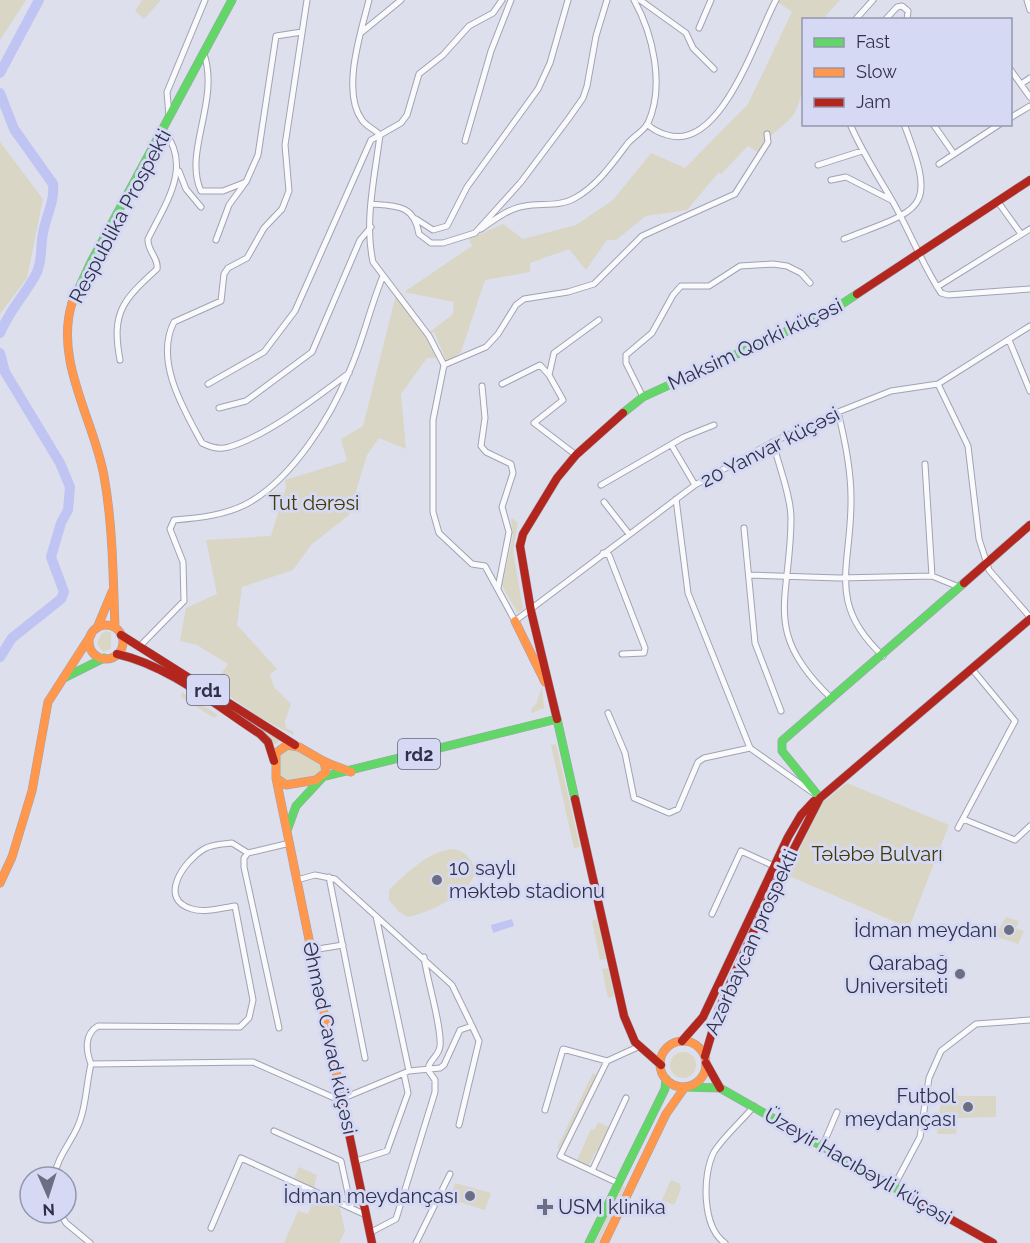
<svg xmlns="http://www.w3.org/2000/svg" width="1030" height="1243" font-family="Raleway,sans-serif">
<style>
.green{fill:#d9d6c6}
.water{fill:#c0c4f3}
.lines{fill:none;stroke-linecap:round;stroke-linejoin:round}
.river{stroke:#c0c4f3;stroke-width:10}
.street-casing{stroke:#a1a2b3;stroke-width:7}
.fast-casing{stroke:#a1a2b3;stroke-width:9}
.slow-casing{stroke:#a1a2b3;stroke-width:9}
.jam-casing{stroke:#a1a2b3;stroke-width:9}
.street{stroke:#fafafc;stroke-width:5}
.fast{stroke:#63d668;stroke-width:8}
.slow{stroke:#ff974d;stroke-width:8}
.jam{stroke:#b3261e;stroke-width:8}
.poi-dot{fill:#6c6e84;stroke:#d6d9f4;stroke-width:2}
.labels{text-anchor:middle;dominant-baseline:central;stroke-width:6;stroke-linejoin:round;paint-order:stroke}
.shield{fill:#d6d9f4;stroke:#61637e;stroke-width:1.5}
.shield-label{font-size:18px;font-weight:bold;fill:#2f314b}
.street-label{font-size:20px;fill:#2f314b;stroke:#d6d9f4}
.park-label{font-size:20px;fill:#423a03;stroke:#d6d9f4}
.poi-label{font-size:20px;fill:#2f314b;stroke:#d6d9f4;text-anchor:end}
</style>
<rect width="100%" height="100%" fill="#dddfed"/>
<path class="green" d="M0,0H26L0,40Z
M142,0H161L144,19L135,11Z
M775,0H840L823,19L804,20C803,49 809,85 795,112C787,127 769,131 759,153L748,146L721,174L719,172L687,210L646,216L616,240H607L586,270L569,249L530,263V272L485,280L461,352L447,362L434,332L427,336L439,358H427L401,394L406,449L379,438L367,455L349,515L311,545L293,570L242,587L237,625L277,669L270,674L274,687L291,704L285,721L286,728L294,732L293,735L261,718L213,685L228,664L197,645L180,641L186,608L217,594L206,540L271,536L286,487L285,480L347,461L341,439L363,426L396,295L426,335L453,314L454,302L404,292L472,246L469,239L503,224L523,239L576,225L613,200L651,153L685,168L748,104L792,12Z
M0,142L43,199L27,278L0,314Z
M511,518L518,522L513,551L523,609L518,613L502,586L513,536Z
M106,631L111,633V649L103,652L97,643L102,633Z
M129,644L282,740L274,745L266,735Z
M542,687L544,708L532,713L531,709L536,704Z
M182,692L218,715L214,718L181,697Z
M556,744L580,847L574,848L551,745Z
M296,748L322,764L324,769L316,776L288,782L280,775L278,757L283,749Z
M847,783L949,825L909,928L787,875L822,803Z
M453,849C461,850 468,855 472,862C488,887 427,914 408,917L399,912L389,900V890C407,873 428,851 453,849Z
M1006,917L1019,921L1016,928L1024,931L1018,944L995,936Z
M597,919L606,959L600,960L592,921Z
M608,968L614,996L608,998L602,969Z
M670 1065a13 13 0 1 1 26 0a13 13 0 1 1-26 0Z
M593,1073L597,1075L561,1150L557,1148Z
M942,1089H956L958,1096H996V1117L957,1118L956,1134H937Z
M598,1122L611,1128L599,1152L596,1151L588,1167L576,1162L591,1129L594,1130Z
M299,1167L317,1175L314,1188L294,1179Z
M671,1180L679,1183L681,1189L674,1205L662,1200Z
M455,1183L491,1193L485,1210L450,1199Z
M622,1186L625,1187L598,1243H595Z
M314,1197L340,1208L345,1231L339,1243H284L298,1211L308,1214Z"/>
<path class="water" d="M512,919L514,926L493,933L491,925Z"/>
<g class="lines">
<path class="river" d="M0,73L39,0
M0,93L14,129L53,184C55,201 46,216 43,233C40,249 43,263 34,278C22,298 10,310 0,333
M0,353L5,372L60,463L70,487L68,510L61,523L51,557L64,592L61,599L12,638L0,657"/>
<g class="street-casing">
<path id="street" d="M307,0L285,145L289,191L282,209L264,228L247,258L228,268L224,274L221,301L174,322C154,361 184,410 202,443C210,447 220,450 229,447C267,436 317,397 349,373
M640,0L686,33L693,48L714,69
M1027,0L1030,10
M855,20L873,0
M885,20L897,7L902,6L908,11L907,20
M699,28L711,0
M362,32L401,0
M204,54C220,101 183,152 201,191H223L246,182L258,155L276,36L302,32
M1010,69L1030,97
M1021,84L1030,78
M169,116L167,92L205,0
M1010,118L1030,106
M647,124C653,130 660,133 667,135C722,152 757,34 776,0
M850,124C862,152 878,176 893,202C910,232 922,264 941,293L948,295L1030,289
M933,124L954,154
M767,134L768,142L735,194L642,236L594,284L568,292L524,299L516,305L498,334L486,347L444,365L433,420V512L439,533L472,564L485,566L515,621L695,485L773,442L838,412L891,391L938,384L1030,326
M465,141L491,51L511,0
M939,164L1000,124
M818,165L862,151
M179,171L186,189L201,207
M831,180L846,177L891,200
M998,202L1021,234
M371,204C398,206 414,205 419,234L431,243H443L475,233L521,182L569,118L583,98L587,86L596,36L607,0
M416,219L433,230L447,226L467,187L538,89L550,63L568,0
M481,229C494,220 509,208 525,206C541,203 560,207 575,198C597,186 613,163 628,143C634,136 644,131 648,123C665,86 653,34 634,0
M844,239C923,208 938,212 904,124
M216,240L229,205L245,183
M937,287L1030,229
M1009,340L1030,391
M120,360C111,312 123,300 157,269C159,258 147,251 148,239C165,204 193,167 164,131
M444,365L429,336L373,262C364,222 375,175 380,135L401,123L407,115L419,74L443,55L469,26L493,13L502,0
M208,384L264,352L295,311L371,140L380,135C374,129 366,126 362,120C341,91 361,32 369,0
M502,384L540,365L549,375
M938,384L968,446L979,539L989,570L1030,617
M482,386L485,418L481,446L486,452L511,464L513,473L502,507L509,532L498,588
M643,397L626,363V355L652,333L673,295L681,286H709L740,266L773,264L787,266L801,273L810,283
M219,408L246,401L312,352L360,240L371,227
M838,412C845,440 851,468 851,498C852,566 825,602 883,656
M773,442C778,464 791,496 791,518C791,600 760,631 832,699
M672,446L695,485
M576,455L534,423L563,400L549,375L554,353L599,320
M925,464L932,576L959,587
M601,485L684,437L714,425
M676,499L688,593L750,748L816,795
M604,502L629,534
M744,528L755,643L781,711
M603,553L609,555L645,648L644,653L622,654
M749,575L839,578L932,576
M141,645L184,601L183,562L170,529L174,520C199,518 228,515 250,502C293,477 331,417 349,372C363,341 370,307 383,276
M608,713L625,753L634,798L669,813L678,809L698,762L704,758L750,748
M963,819L1015,840L1030,826
M958,828L1015,721L972,669
M290,843L248,853L232,843C222,844 212,844 204,849C184,861 157,899 192,909C205,913 221,908 235,906L253,1000L249,1018L240,1027L98,1026C84,1034 86,1051 91,1064L253,1062L339,1100L409,1071L440,1068L444,1065L460,1030L472,1026L452,985L335,879L315,875L297,880
M248,853L244,858V867L279,1028
M329,877L365,1058
M712,914L741,851L774,866
M376,916L409,1071
M312,950L343,945
M607,1061L560,1156L618,1183
M545,1110L563,1049L607,1061L640,1046
M459,1125L479,1041L472,1026
M274,1131L341,1161L351,1207
M823,1145L837,1112
M356,1161L387,1151L408,1093L404,1074
M592,1171L626,1098
M54,1177C57,1159 68,1146 76,1130C86,1111 86,1085 91,1064
M894,1186L920,1137L929,1078L941,1051L976,1024L1030,1020
M60,1213L66,1223L90,1243
M211,1228L241,1158L366,1215
M373,1231L396,1219L435,1092V1080L428,1070C428,1060 439,1057 440,1046C442,1027 427,980 424,957
M416,1243L450,1174
M725,1243C702,1227 702,1175 714,1152C724,1136 742,1121 754,1106"/>
</g>
<g class="fast-casing">
<path id="fast" d="M72,303L91,262L232,0
M623,413L643,397L833,310L857,294
M64,678L104,658
M322,777L557,719L575,799
M820,798L782,751V741L964,583
M288,828L296,806L322,778
M685,1087L720,1088L911,1197
M589,1243L665,1089L666,1079"/>
</g>
<g class="slow-casing">
<path id="slow" d="M72,303C54,361 94,420 104,476C113,526 113,577 115,627
M515,621L545,682
M89 642a17 17 0 1 1 34 0a17 17 0 1 1-34 0Z
M97,628L112,592
M324,761L326,772L316,780L286,785L276,778V753L287,745L299,747L323,761L330,764L351,772
M276,778L338,1081
M0,883L12,857L32,791L48,702L91,635
M660 1064a23 23 0 1 1 46 0a23 23 0 1 1-46 0Z
M604,1243L666,1114L685,1087"/>
</g>
<g class="jam-casing">
<path id="jam" d="M857,294L1030,180
M964,583L1030,525
M121,635L295,745
M117,654C170,666 215,705 260,734L268,742L274,761
M557,719L531,611L520,546L523,534L557,478L576,455L623,413
M575,799L624,1016L635,1042L661,1065
M682,1041L703,1017L788,837L801,815L814,801
M705,1056L719,1009L767,901L820,798L1030,619
M706,1063L720,1088
M338,1081L372,1243
M911,1197L993,1243"/>
</g>
<use href="#street" class="street"/>
<use href="#fast" class="fast"/>
<use href="#slow" class="slow"/>
<use href="#jam" class="jam"/>
</g>
<g class="poi-dot">
<circle cx="437" cy="880" r="6"/>
<circle cx="1009" cy="930" r="6"/>
<circle cx="960" cy="974" r="6"/>
<circle cx="968" cy="1107" r="6"/>
<circle cx="470" cy="1196" r="6"/>
<path d="M542 1198h6v6h6v6h-6v6h-6v-6h-6v-6h6z"/>
</g>
<g class="labels">
<g class="shield">
<rect x="187" y="675" width="42" height="30" rx="4.5"/>
<rect x="398" y="739" width="42" height="30" rx="4.5"/>
</g>
<g class="shield-label">
<text x="208" y="690">rd1</text>
<text x="419" y="754">rd2</text>
</g>
<g class="street-label">
<text transform="translate(120 216) rotate(-62)">Respublika Prospekti</text>
<text transform="translate(755 344) rotate(-25)">Maksim Qorki küçəsi</text>
<text transform="translate(770 447) rotate(-27)">20 Yanvar küçəsi</text>
<text transform="translate(751 942) rotate(-66)">Azərbaycan prospekti</text>
<text transform="translate(330 1038) rotate(78)">Əhməd Cavad küçəsi</text>
<text transform="translate(858 1166) rotate(30)">Üzeyir Hacıbəyli küçəsi</text>
</g>
<g class="park-label">
<text x="314" y="503">Tut dərəsi</text>
<text x="877" y="854">Tələbə Bulvarı</text>
</g>
<g class="poi-label">
<text x="449" y="868" text-anchor="start">10 saylı<tspan x="449" dy="23">məktəb stadionu</tspan></text>
<text x="997" y="930">İdman meydanı</text>
<text x="948" y="963">Qarabağ<tspan x="948" dy="23">Universiteti</tspan></text>
<text x="956" y="1096">Futbol<tspan x="956" dy="23">meydançası</tspan></text>
<text x="458" y="1196">İdman meydançası</text>
<text x="558" y="1207" text-anchor="start">USM klinika</text>
</g>
</g>
<rect x="802" y="18" width="210" height="108" fill="#d6d9f4" stroke="#9396b0" stroke-width="1.5"/>
<rect x="814" y="38" width="30" height="9" fill="#63d668" stroke="#9396b0" stroke-width="1.5"/>
<text x="856" y="48" font-size="18" fill="#2f314b">Fast</text>
<rect x="814" y="68" width="30" height="9" fill="#ff974d" stroke="#9396b0" stroke-width="1.5"/>
<text x="856" y="78" font-size="18" fill="#2f314b">Slow</text>
<rect x="814" y="98" width="30" height="9" fill="#b3261e" stroke="#9396b0" stroke-width="1.5"/>
<text x="856" y="108" font-size="18" fill="#2f314b">Jam</text>
<g transform="translate(48 1195) rotate(177)"><circle r="28" fill="#d6d9f4" stroke="#9396b0" stroke-width="1.5"/>
<path d="M0-4.5L10 22L0 15L-10 22Z" fill="#6c6e84"/>
<text y="-9" font-size="16" font-weight="bold" text-anchor="middle" fill="#2f314b">N</text>
</g>
</svg>
